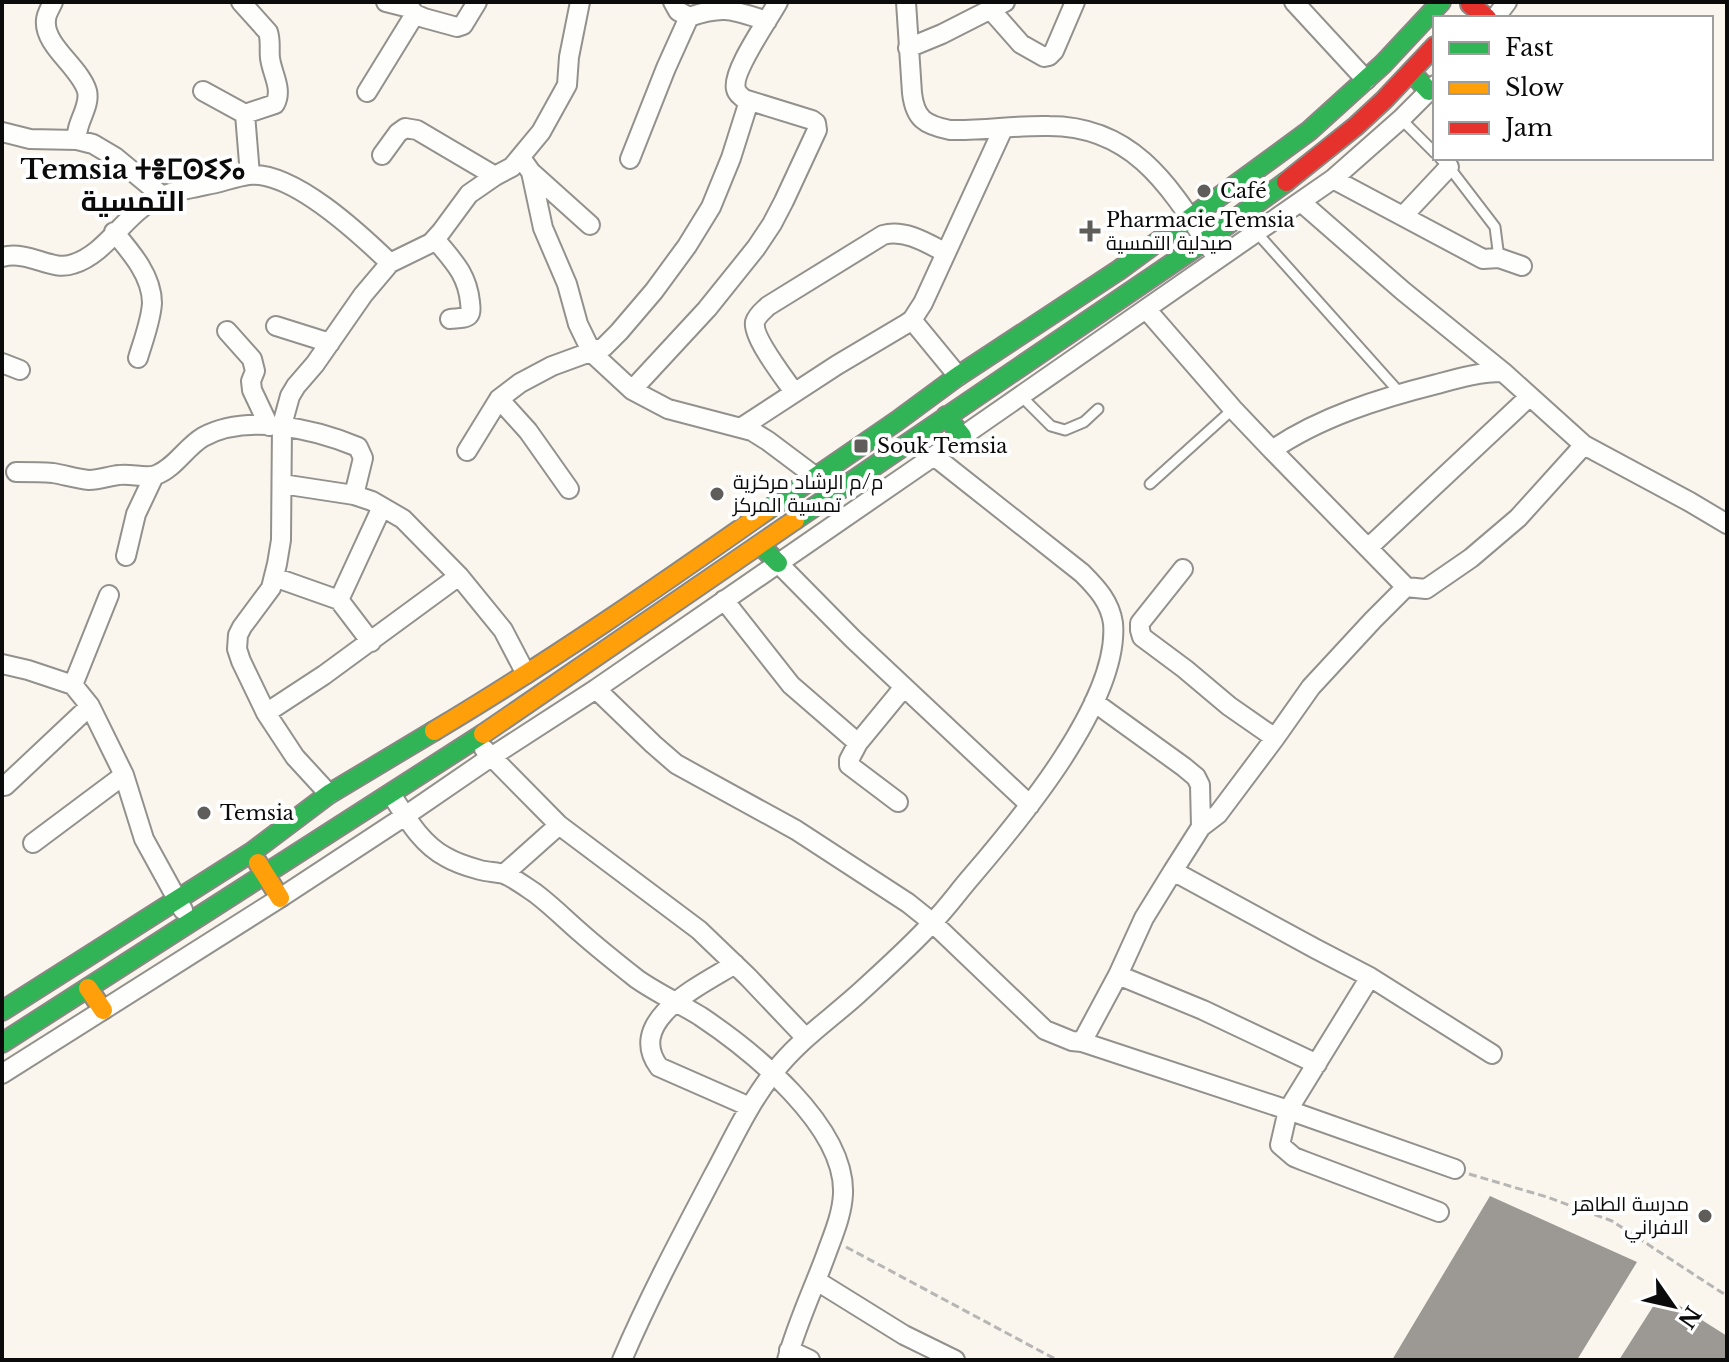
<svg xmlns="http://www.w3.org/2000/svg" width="1729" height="1362" font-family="'Libre Baskerville',Cairo,'Noto Sans Tifinagh',serif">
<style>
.building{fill:#9c9894}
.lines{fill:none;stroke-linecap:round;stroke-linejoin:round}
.lane-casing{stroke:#93918d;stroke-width:13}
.street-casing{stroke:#93918d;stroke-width:22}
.fast-casing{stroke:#898784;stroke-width:22}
.slow-casing{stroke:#898784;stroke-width:22}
.jam-casing{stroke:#898784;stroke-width:22}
.path{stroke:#b7b6b5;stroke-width:3;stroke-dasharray:8 4;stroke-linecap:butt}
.lane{stroke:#fefefc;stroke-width:9}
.street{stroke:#fefefc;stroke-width:18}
.fast{stroke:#30b455;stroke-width:18}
.slow{stroke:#ff9f0a;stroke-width:18}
.jam{stroke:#e5322d;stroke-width:18}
.poi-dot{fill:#5f5d5a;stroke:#fff;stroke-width:3}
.labels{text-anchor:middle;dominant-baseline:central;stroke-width:8;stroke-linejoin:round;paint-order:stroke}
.poi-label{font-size:20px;fill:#0b0b0b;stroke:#fff;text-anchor:start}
.district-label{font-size:28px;font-weight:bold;fill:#0b0b0b;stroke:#fff}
</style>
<rect width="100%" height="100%" fill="#faf6ee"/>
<path class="building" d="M1490,1196L1637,1262L1577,1360H1392Z
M1661,1294L1727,1336V1360H1619Z"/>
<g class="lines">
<g class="lane-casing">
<path id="lane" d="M1401,119L1435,153
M1440,158L1449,167L1495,227L1499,258
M1257,233L1400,393
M1021,396L1051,426L1065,430L1084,422L1098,409
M1150,484L1233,409"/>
</g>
<g class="street-casing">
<path id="street" d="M53,2C51,7 46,14 46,20C43,45 80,67 87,91C91,107 75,123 77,140
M241,2L268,32C271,41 269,49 270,58C272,74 283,89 275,104L245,114L250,175
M386,2L410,8L415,14L424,18L457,27L463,25L477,2
M673,2L678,11L689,17C725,5 732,10 767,21
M906,2L912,93C915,119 925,125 950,130C983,131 1016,125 1049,126C1134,126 1170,187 1212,251
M1294,2L1366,80
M991,10L1021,44L1044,57L1049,56L1054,51L1075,2
M1495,18L1507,2
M908,48L942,34L1005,2
M203,91L245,114
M367,92L415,14
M2,132L30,139L77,140L93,144L115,157L161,195
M382,155L398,133L405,128L417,130L495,176
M521,158L531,172L543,228L567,284L578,324L592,353L632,390L668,409L752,431L768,441L824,483
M630,159L666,68L689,17
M531,172L590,225
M1333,179L1483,259L1499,258L1522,266
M1301,202L1403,291L1503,372
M1403,216L1449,167
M114,232C131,252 152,276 152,303C151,321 143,341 138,358
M435,239C452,260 467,273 470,302C470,305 472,312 469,315C466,319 455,318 450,319
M2,257C30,250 51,272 73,264C102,255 120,224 143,207C165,191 181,191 206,185C220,183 234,177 248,175C292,170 360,234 390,263
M1146,309L1233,409L1272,450C1320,417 1381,398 1437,384C1459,378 1480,372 1503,372L1584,445L1690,502L1727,524
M912,320L958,376
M276,326L330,343
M227,331L252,359L255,371L251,381L252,390L269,426
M2,363L20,370
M632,390L707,309L756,248L772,224L784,201L817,130L816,123L812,120L744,99C740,95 737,94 736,89C731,72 769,19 778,2
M794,392C785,379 752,337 755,322C757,315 763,311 768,306L883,235C905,229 927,243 946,253
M499,399L528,431L569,489
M742,427L837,365L906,324L912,320L923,303L1003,129
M1272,450L1406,587
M467,451L499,399L520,383L552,366L604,347L619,332L654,291L687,246L711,207L731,158L749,101
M16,472C28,472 41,472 53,473C65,475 77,479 89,480C100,480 109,476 119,475C131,473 145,479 156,475C175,468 186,447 203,437C247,413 315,429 358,447L363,458L354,495
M282,484L354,495L372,501L403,519L459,576L503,630L526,674
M1368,548L1529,397
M126,556L136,514L154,476
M778,563L853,639L1030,805
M1183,569L1140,623V630L1142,637L1185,669L1229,706L1275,738L1311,687L1373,620L1406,587L1426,589L1471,558L1518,518L1584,445
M274,577L339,600L371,642
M339,600L382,507
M724,600L791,685L858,743L904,687
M2,664L28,670L73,685L90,706L124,775L144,839L183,910
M73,685L109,595
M596,689L653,744L676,764L796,830L908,903L933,923L1045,1030L1072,1041L1082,1042L1288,1110L1455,1169
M1094,702L1184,767L1196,777L1200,785L1201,827L1173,871L1316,949L1370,977
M266,713L324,675L459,576
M858,743L849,760V765L898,802
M484,749L559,825L699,930L748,977L805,1037
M5,786L90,706
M329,794L295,757L266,713L241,661L237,649L238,635L242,627L271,588L277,564L281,540L282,425L290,396L296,386L315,364L363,295L390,263L431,243L441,232L469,194L495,176L512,167L541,132L567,85L569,57L580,2
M391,794C406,817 421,844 446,857C456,863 469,867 480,870C488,872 497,872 504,874C514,878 526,887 535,893C551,905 566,920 581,933C599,949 618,964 637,979C657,993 679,1003 700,1016C751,1050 846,1126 843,1194C842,1214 834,1233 827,1252C814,1288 797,1323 787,1360
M1201,827L1218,814L1275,738
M33,843L124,775
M504,874L559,825
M735,964C703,984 624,1020 659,1067L750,1107
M1118,975L1144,918L1173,871
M1082,1042L1118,975L1203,1010L1317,1064
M2,1074L280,898L405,816L491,757L596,689L934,456L1333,179L1401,119L1435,85
M1439,1212L1304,1161L1294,1157L1280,1145L1288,1110L1370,977L1492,1054
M817,1281L904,1335L955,1360
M789,1350L810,1360
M622,1360C649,1297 681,1237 713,1176C732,1141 749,1103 774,1072C799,1040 828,1021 858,994C883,971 909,948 932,923C946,909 958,892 971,877C1019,821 1120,701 1113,623C1110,602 1097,588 1082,573L934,456"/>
</g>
<g class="fast-casing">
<path id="fast" d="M1411,72L1429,91
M946,416L962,436
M766,511L897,421L958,376L1119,270L1309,131L1383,64L1441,2
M795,520L1205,241L1286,182
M760,545L778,563
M2,1011L252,852L329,794L434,731
M2,1043L483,734"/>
</g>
<g class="slow-casing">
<path id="slow" d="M434,731C548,663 658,587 766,511
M483,734L795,520
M258,863L280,898
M88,988L103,1010"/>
</g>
<g class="jam-casing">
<path id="jam" d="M1470,4L1487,18
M1286,182L1356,126L1384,100L1435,46"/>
</g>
<path class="path" d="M1469,1174L1547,1197L1612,1221L1727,1296
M846,1247L1057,1360"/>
<use href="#lane" class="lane"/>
<use href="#street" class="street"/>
<use href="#fast" class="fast"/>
<use href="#slow" class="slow"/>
<use href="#jam" class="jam"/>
</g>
<g class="poi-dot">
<circle cx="1204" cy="191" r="8"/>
<path d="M1086 219h8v8h8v8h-8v8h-8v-8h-8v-8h8z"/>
<rect x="853" y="438" width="16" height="16" rx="4"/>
<circle cx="717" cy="494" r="8"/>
<circle cx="204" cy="813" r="8"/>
<circle cx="1705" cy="1216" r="8"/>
</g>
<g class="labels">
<g class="poi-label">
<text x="1220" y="191">Café</text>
<text x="1106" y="220">Pharmacie Temsia<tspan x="1106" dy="23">صيدلية التمسية</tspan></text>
<text x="877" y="446">Souk Temsia</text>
<text x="733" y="482">م/م الرشاد مركزية<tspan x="733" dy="23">تمسية المركز</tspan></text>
<text x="220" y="813">Temsia</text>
<text x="1689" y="1204" text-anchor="end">مدرسة الطاهر<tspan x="1689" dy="23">الافراني</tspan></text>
</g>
<g class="district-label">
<text x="133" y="169">Temsia ⵜⴻⵎⵙⵉⵢⴰ<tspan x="133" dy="32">التمسية</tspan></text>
</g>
</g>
<rect width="1729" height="1362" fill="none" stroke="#0b0b0b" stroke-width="8"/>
<rect x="1433" y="16" width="280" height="144" fill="#ffffff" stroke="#9d9d9d" stroke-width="2"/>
<rect x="1449" y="42" width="40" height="12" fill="#30b455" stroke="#9d9d9d" stroke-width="2"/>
<text x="1505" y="56" font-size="24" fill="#0b0b0b">Fast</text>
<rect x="1449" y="82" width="40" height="12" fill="#ff9f0a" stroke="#9d9d9d" stroke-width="2"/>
<text x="1505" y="96" font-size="24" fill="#0b0b0b">Slow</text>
<rect x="1449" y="122" width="40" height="12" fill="#e5322d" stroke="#9d9d9d" stroke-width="2"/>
<text x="1505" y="136" font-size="24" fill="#0b0b0b">Jam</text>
<g transform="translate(1673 1306) rotate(124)" stroke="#ffffff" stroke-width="6" paint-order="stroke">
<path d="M0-6L14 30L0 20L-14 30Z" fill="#0b0b0b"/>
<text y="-12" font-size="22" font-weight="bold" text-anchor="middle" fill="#0b0b0b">N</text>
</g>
</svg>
